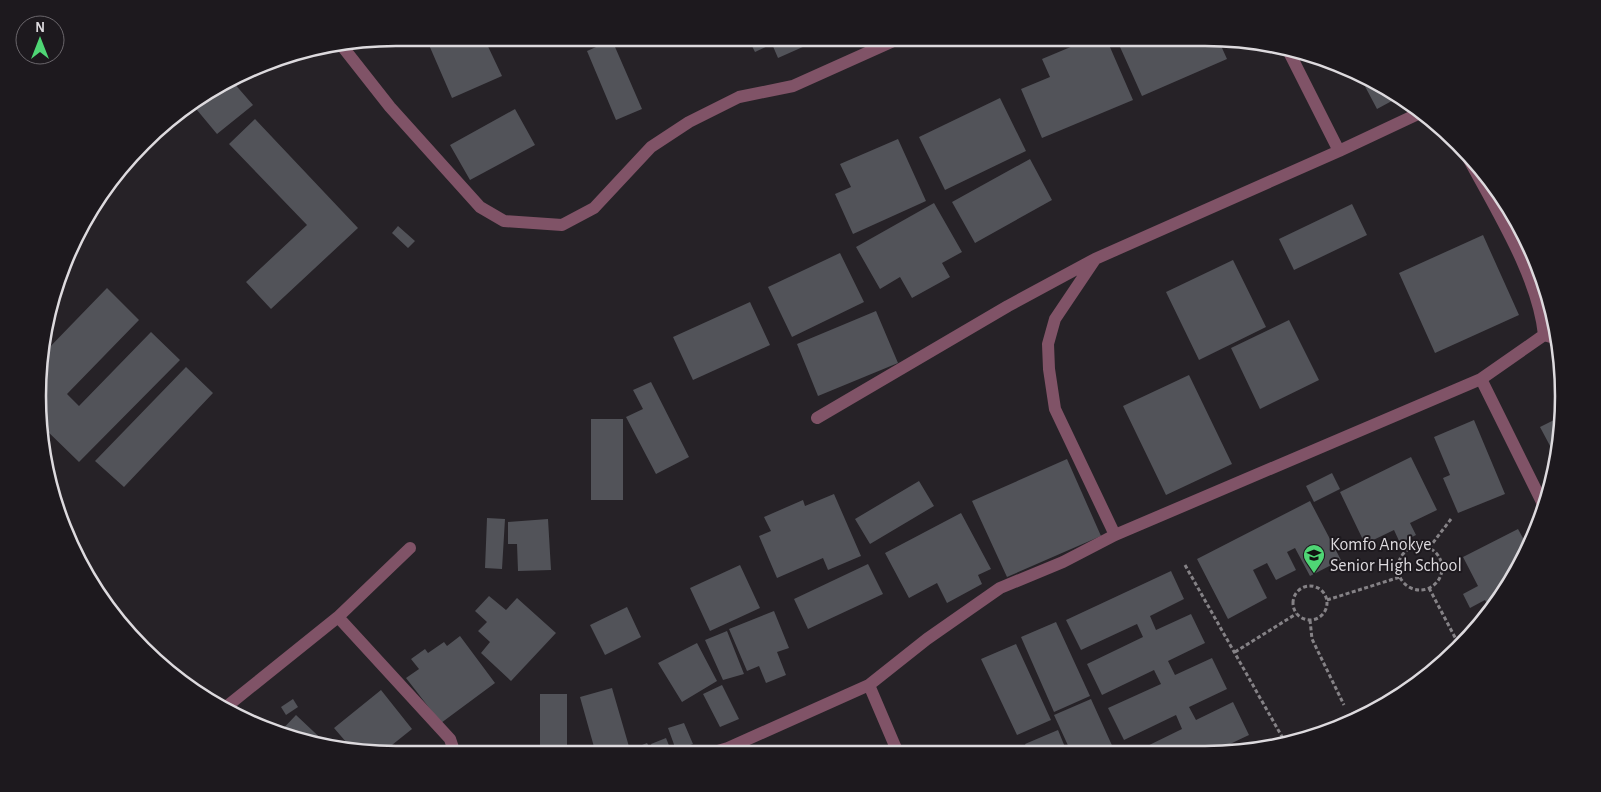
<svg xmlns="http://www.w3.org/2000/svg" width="1601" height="792" font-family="'Alegreya Sans',sans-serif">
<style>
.building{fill:#525359}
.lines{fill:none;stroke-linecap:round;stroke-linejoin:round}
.path{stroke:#858286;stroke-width:3;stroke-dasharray:4 2.5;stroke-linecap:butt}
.service{stroke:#805367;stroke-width:11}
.minor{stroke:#805367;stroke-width:12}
.labels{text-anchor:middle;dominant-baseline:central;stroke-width:4;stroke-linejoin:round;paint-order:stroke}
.poi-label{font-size:18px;fill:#dddade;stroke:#1d191e;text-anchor:start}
.rim{fill:none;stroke:#dddade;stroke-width:2.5}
</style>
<rect width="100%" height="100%" fill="#262227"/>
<path class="building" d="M426,38H484L502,76L452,98Z
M748,38H801L805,46L778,58L772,44L755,52Z
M1092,38H1106L1133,100L1042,138L1021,89L1050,77L1042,59Z
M1116,38L1218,39L1227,59L1142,96Z
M612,40L642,109L616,120L587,51Z
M1358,73L1401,96L1377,109Z
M233,82L253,105L217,134L192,104Z
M1000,98L1026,151L945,190L919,137Z
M515,109L535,145L470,180L450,145Z
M255,119L358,228L271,309L246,282L307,225L229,144Z
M898,139L926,201L853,234L835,194L851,187L840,164Z
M1030,159L1052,200L975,243L952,202Z
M934,203L962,252L942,263L950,277L912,298L900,277L880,289L856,247Z
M1352,204L1367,235L1294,270L1279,239Z
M398,226L415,241L408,248L392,233Z
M1483,235L1519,315L1435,353L1399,273Z
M840,253L864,302L792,337L768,287Z
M1233,260L1266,327L1199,360L1166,292Z
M107,288L139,320L67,394L79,406L151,332L180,360L79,462L41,425L44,353Z
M750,302L770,345L693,380L673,337Z
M876,311L898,363L818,396L797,344Z
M1289,320L1319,380L1260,409L1231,348Z
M186,367L213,393L124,487L95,461Z
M1189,375L1232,464L1166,495L1123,406Z
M651,382L689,457L656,474L626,417L643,409L633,390Z
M1562,416L1560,430L1557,459L1540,427Z
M591,419H623V500H591Z
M1474,420L1505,494L1458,513L1443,478L1450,475L1434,437Z
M1411,457L1437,510L1410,523L1416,535L1400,543L1394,530L1365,544L1340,492Z
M1067,459L1101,536L1007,577L972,501Z
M1332,473L1340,489L1314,502L1306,486Z
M919,481L934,506L870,544L855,519Z
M834,494L861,556L828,570L823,558L777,578L759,536L771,531L764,517L803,500L805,506Z
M1310,501L1341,560L1310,576L1295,548L1287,552L1296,570L1276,580L1267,563L1253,570L1267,598L1228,619L1197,559Z
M961,513L991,569L978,575L982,584L947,603L937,583L909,598L885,553Z
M487,518L505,519L502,569L485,568Z
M548,519L551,570L518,571L517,544H508V522Z
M1518,529L1528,547L1491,611L1485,600L1470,608L1463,594L1478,586L1463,557Z
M868,564L883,594L808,629L794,599Z
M740,565L760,608L710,631L690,588Z
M1171,571L1184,599L1150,616L1156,630L1191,614L1205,643L1168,661L1175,675L1212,658L1227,689L1189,707L1196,720L1233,702L1249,735L1213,752H1135L1182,729L1176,715L1124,740L1108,708L1161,684L1154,670L1102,695L1087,664L1143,637L1137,624L1081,650L1066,620Z
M489,596L506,610L517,598L556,633L511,681L481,653L490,642L478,631L487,622L475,611Z
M627,607L641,637L605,655L590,625Z
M774,611L789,648L777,652L786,675L766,683L759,666L747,671L729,629Z
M1056,622L1090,696L1054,712L1021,637Z
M727,631L744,674L723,680L705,640Z
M460,636L495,683L441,723L406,678L419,669L411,659L425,649L428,653L444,642L447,646Z
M697,643L717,681L682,702L658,663Z
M1016,644L1051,720L1017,735L981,659Z
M722,685L739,719L720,727L703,694Z
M612,688L630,750L615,754H596L580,697Z
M381,690L412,729L382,753L353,750L334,728Z
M540,694H567V754H540Z
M293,699L298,707L286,715L281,707Z
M1091,699L1115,752H1071L1054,715Z
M296,715L331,748L279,733Z
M684,723L693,744L676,750L668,728Z
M1058,730L1067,752H1029L1025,744Z
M666,738L672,753L655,754L651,744Z
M647,743L653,754H640L637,747Z"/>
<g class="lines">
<path class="path" d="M1398 568a22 22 0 1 1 44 0a22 22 0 1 1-44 0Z
M1429,548L1451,519
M1185,565L1285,742
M1293 603a17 17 0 1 1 34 0a17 17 0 1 1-34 0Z
M1429,588L1459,645
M1327,600L1400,577
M1310,620L1312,639L1344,705
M1235,652L1296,614"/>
<path class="service" d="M1323,732L1379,706"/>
<path class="minor" d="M342,46L390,107L480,207L504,221L562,225L594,208L651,147L689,122L739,97L793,86L900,38
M1287,48L1339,151
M1464,150C1492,204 1538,274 1544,335L1481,379L1544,506
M1094,261L1055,319L1048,344L1049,369L1055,409L1115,535
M1544,335L1558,339
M817,418L1008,306L1095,259L1339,151L1422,112
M338,617L410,548
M869,685L898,753
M226,707L338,617L450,739L455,754
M711,753L728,748L869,685L927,639L1000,588L1063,562L1115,535L1481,379"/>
</g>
<defs>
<g id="school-pin" transform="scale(1.125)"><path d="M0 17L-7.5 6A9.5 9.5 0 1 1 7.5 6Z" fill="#4fd675" stroke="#1d191e"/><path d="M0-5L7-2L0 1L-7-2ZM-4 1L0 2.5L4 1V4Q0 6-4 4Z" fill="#111"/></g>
</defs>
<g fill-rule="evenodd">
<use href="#school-pin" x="1314" y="555"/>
</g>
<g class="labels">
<g class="poi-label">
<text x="1330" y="545">Komfo Anokye<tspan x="1330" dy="21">Senior High School</tspan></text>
</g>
</g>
<path d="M0 0H1601V792H0ZM396 46H1205A350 350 0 0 1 1555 396V396A350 350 0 0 1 1205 746H396A350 350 0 0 1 46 396V396A350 350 0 0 1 396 46Z" fill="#1d191e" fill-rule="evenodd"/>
<path class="rim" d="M396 46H1205A350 350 0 0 1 1555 396V396A350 350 0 0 1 1205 746H396A350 350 0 0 1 46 396V396A350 350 0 0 1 396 46Z"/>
<g transform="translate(40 40)"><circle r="24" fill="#1d191e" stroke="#6a666b"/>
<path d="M0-4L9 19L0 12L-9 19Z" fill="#4fd675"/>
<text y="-8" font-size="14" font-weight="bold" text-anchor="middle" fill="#dddade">N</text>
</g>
</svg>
